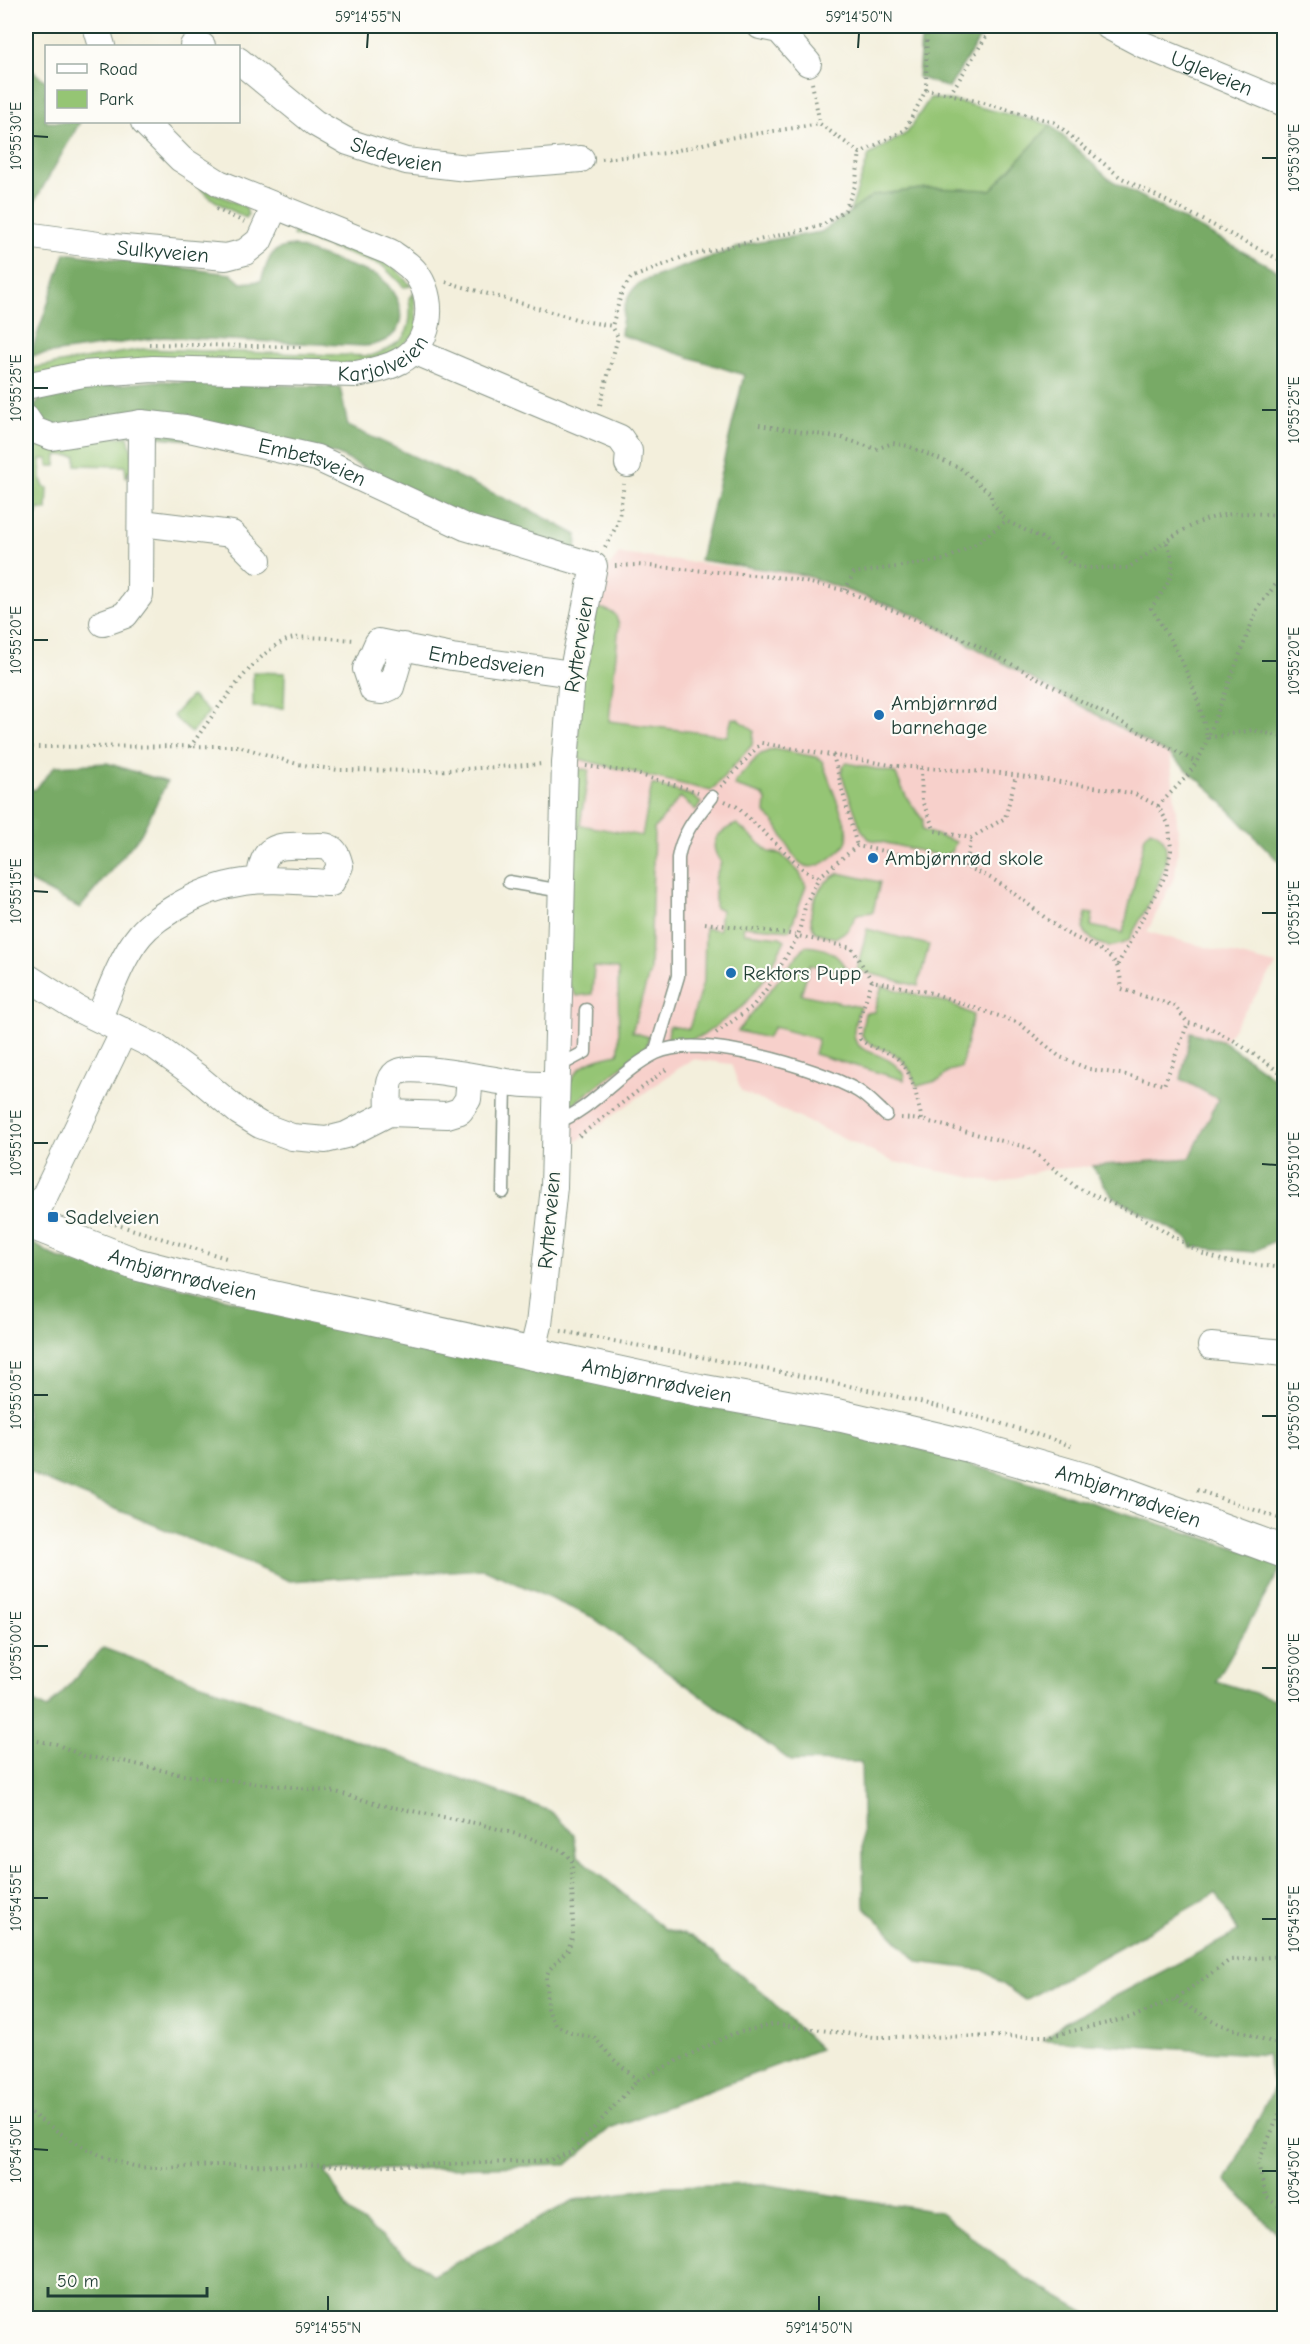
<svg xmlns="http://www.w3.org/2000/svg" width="1310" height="2344" font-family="'Comic Neue',sans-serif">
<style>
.built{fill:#f7d0cb}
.green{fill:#95c574;stroke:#5a8154;stroke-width:1.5}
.forest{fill:#78aa66;stroke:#4c744d;stroke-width:1.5}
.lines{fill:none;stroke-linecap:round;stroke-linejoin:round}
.service-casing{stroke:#899688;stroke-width:15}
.minor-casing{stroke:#899688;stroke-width:28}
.tertiary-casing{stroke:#899688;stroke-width:34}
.path{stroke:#899688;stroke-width:4;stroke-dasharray:1.5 4.5;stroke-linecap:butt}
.service{stroke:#fff;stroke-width:12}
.minor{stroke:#fff;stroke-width:26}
.tertiary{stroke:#fff;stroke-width:32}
.ticks{fill:none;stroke:#1f3d34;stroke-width:2}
.poi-dot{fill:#1f6fb2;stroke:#fdfcf7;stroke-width:2}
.labels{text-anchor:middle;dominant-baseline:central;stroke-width:4.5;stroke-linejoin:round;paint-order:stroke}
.street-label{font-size:21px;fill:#1f3d34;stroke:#fdfcf7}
.poi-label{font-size:21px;fill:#1f3d34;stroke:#fdfcf7;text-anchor:start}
.neatline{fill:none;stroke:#1f3d34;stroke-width:2}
.ticks-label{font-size:15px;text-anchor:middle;fill:#1f3d34}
</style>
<rect width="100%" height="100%" fill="#fdfcf7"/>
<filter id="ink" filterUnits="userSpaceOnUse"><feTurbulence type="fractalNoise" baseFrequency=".0167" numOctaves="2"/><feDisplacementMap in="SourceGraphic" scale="12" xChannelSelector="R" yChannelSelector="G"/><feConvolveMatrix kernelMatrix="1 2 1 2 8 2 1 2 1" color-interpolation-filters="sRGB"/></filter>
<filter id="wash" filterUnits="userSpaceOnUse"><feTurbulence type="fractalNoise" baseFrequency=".008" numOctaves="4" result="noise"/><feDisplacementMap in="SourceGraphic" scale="24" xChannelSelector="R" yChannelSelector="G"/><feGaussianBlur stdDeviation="1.35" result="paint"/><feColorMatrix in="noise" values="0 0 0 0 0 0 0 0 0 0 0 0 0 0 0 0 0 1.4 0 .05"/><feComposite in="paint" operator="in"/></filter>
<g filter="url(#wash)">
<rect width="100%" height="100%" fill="#f3efdc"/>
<path class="built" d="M619,554L804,575L914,614L1170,755L1179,839L1175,876L1147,932L1276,965L1224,1042L1192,1032L1219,1099L1190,1159L1043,1170L999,1183L894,1162L741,1091L731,1064L692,1059L570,1146L562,1105L573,747L593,585Z"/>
<path class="green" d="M930,98L955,101L1051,125L991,190L928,188L874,195L850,212L869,155L907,133Z
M198,186L246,207L248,215L246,218C228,209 211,201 198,186Z
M302,228L390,263L411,286L404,287L383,266L293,235L296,229Z
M414,293L418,332L381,362L26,378V369L143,349L371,356C404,343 414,334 409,298Z
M26,434L128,437L136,467L126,477L125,466L76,465V456L57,455L56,466H48V459H41V479L44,487L48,488L47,510L38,509V514H26Z
M598,609H604L615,614L619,625L609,721L727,736L732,718L738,719L754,731L752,745L711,791L591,762L580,759L577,755L580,665Z
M253,672L285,673L284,708L253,707Z
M191,696L209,712L191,733L173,716Z
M774,749L816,757L822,761L847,828C849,840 846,846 837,853C791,894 792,833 765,813L766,800L763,795L735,786V782L759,755Z
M847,763L895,773L907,798L923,820L922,830L956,842L951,852L942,856L869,839L861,829L841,773L843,766Z
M584,769L589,770L580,825L642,836L652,784L693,796L701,803L696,810L680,797L654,829L650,971L632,1032L649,1037L646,1048L572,1105L565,1106C568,1070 583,1060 618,1054L619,1051L618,969L594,967L592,994L576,996L565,978L577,770Z
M737,824L769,852L781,854L799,872L806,886L790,930L743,926L744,933L780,937L785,940L765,978L743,1006L702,1036L673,1044L668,1040L669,1026L689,1029L704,979L705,928L719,930L721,909L715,908V879L721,862C706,843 718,831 737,824Z
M1150,830C1192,841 1140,918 1129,940C1113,951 1093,946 1083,929L1086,913L1093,914L1091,926L1123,933L1145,836Z
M839,873L880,882L873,912L857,914L848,930L835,938L815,932C804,911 818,883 839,873Z
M867,929L929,945L918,986L857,970Z
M805,946C828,947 839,954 849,974L810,964L801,994L860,1007C838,1065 880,1040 904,1075V1080L814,1054L818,1039L774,1027L767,1038L738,1031Z
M882,986L949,1003L973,1015L961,1068L949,1071L940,1080L917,1086C912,1074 906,1060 894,1054C882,1047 869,1047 861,1034L865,1013L874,1012Z"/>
<path class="forest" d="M922,26H987L949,88L918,77Z
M26,66L46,81V122H80L26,217Z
M1051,125L1109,179L1284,274V867L1208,788L1170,755L914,614L804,575L700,560L744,375L621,335C623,314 623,293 643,281L748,244L821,232L874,195L928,188L991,190Z
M294,246L379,276C408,302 412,341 365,346L163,337L30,356L65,253L231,274L241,283L261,281C269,260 268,247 294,246Z
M155,381L340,387L348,426L534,512L577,535L576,553L470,521L337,454L54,427L36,418L34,407L42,396L74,389Z
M107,763L167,782L141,834L80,908L26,880V788L35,790L55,766Z
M1284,990V1044C1276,1026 1272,1007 1284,990Z
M1191,1032L1224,1042L1284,1085V1236L1253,1252L1192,1247L1187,1238L1112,1196L1092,1166L1190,1158L1218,1099L1181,1079Z
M26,1239L57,1258L319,1321L886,1438L1284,1563L1216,1681L1284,1702V2241L1226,2180L1274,2088L1267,2055L1044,2040L1064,2023L1238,1932L1216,1893L1025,2000L983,1970L918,1962L864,1906L861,1762L791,1761L592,1617L484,1569L290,1581L26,1472Z
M103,1648L550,1811L574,1834L577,1855L665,1929L693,1937L762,1992L820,2049L610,2128L567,2165L325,2171L349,2212L433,2275L574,2200L667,2186L762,2184L939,2212L1027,2279L1095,2318H26V1698L47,1709Z"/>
</g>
<g filter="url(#ink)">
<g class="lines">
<g class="service-casing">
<path id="service" d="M509,882L562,891
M655,1053L678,976V858C682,833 697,816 712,797
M557,1067L585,1052L586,1010
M555,1123C594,1109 619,1071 656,1053C699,1032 819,1068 858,1091C868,1097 877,1107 886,1115
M503,1192L505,1082"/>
</g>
<g class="minor-casing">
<g id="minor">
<path d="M96,26L102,46"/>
<path d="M760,26L779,30L808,63"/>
<path id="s1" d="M1108,26L1144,45L1284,103"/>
<path d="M193,46H202"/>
<path id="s2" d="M238,60L315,123L348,142L406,161L467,168L581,159"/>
<path id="s3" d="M26,235L113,247L226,257L245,252L259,241L275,206"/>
<path d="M414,351L620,438L629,451L628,464"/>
<path id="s4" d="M26,386L83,374L153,369L356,374C371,371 386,369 400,361C430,346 436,303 418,276C412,266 400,259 390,252L219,183L181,159L144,122"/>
<path id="s5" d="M26,418L34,430L52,437L141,423L185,428L317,458L465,527L594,566L572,674L565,763L554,1187L539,1325L532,1354"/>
<path d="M142,523L232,534L258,560"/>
<path d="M103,623L125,615L140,595L141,423"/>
<path id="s6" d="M403,646L391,687L382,691L373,690L366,669L378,642L452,657L572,674"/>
<path d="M26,976L78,1009L156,1047L196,1076L239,1112L260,1125L292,1137L326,1140L346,1135L389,1113L447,1115L460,1111L468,1099L470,1077"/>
<path d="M99,1017C111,990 121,958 140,935C150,923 163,915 176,907C231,873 270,880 331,883L340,866C338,858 336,850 328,847C321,845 311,847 304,846C276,845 262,847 260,879"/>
<path d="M389,1113C389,1102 386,1080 396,1073C411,1062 493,1081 514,1083C528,1085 542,1085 555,1085"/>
<path d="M31,1224L124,1031"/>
<path d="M1211,1346L1284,1353"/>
</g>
</g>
<g class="tertiary-casing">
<g id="tertiary">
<path id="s7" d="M26,1221L135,1264L209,1283L699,1390L842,1416L969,1446L1091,1481L1284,1552"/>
</g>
</g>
<path class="path" d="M812,83L820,124L860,153L905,130L926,90L950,94L1054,122L1120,177L1284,262
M926,90L927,26
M950,94L989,32L996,26
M602,159L666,153L728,138L820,124
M216,209L244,222
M446,282L583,321L612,326L622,291L631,278L683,257L821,226L845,210L855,186L860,153
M149,344L303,347
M600,405L618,337L612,326
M759,425L842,438L876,449L893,443L908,446L960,468L990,493L993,503L1006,521
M1284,516C1234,510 1209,512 1166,541C1180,571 1169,583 1151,608C1179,653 1197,685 1207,738L1253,730L1284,737
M605,547L618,523L624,484
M615,566L637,565L786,578L844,590L968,641L1196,762
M845,590L854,573L944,560L974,545L1006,521L1044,539L1071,564L1082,568H1128L1166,541
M26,747L238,746L297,764L338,770L431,771L543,764
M190,747C211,719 260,641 295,638C315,636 336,639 356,640
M833,755L857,846
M586,766L630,772L698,792
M921,768L922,801L935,831L971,838L1005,818L1016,776
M721,787L761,743L896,766L1000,773L1100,788L1135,794L1158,806L1169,825L1171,850L1166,874L1117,966
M725,801L736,806L805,871L819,877
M1158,806L1188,775L1202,753L1258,607L1284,574
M966,867L971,838
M705,923L785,933L852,948L872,981L932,993L1019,1023L1060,1057L1089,1069L1126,1075L1164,1085L1188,1023
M872,981L859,1020L860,1039C870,1048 882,1049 894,1056C913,1068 917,1100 922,1120
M716,1033L752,1007L769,986L798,936L806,903L819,877L857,846L966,867C1006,881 1030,908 1063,931C1080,942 1107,947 1117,966C1120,972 1121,982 1122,989L1175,1006L1188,1023L1210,1028L1233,1040L1284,1075
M901,1118L922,1120L1029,1148L1076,1187L1140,1216L1201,1253L1224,1261L1284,1268
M579,1136L668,1068
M98,1219L226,1258
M561,1331C730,1364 913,1390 1074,1447
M1197,1490L1284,1520
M26,1739L56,1744L86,1757L123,1761L182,1775L336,1792L381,1805L480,1824L530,1838L563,1851L572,1861L573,1935L568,1950L549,1970L546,1977L547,2008L556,2025L571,2033L595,2038L612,2058L638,2080
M1175,1999L1219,2024L1283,2046L1284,2054
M1284,2103L1258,2163L1266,2197L1284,2210
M26,2110C57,2131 88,2154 126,2164C158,2173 193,2164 226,2165C334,2166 442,2166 550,2160L572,2152L638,2080L732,2034L775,2024L874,2037L1051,2036L1133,2017L1175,1999L1230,1960L1284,1956"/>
<use href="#service" class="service"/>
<use href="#minor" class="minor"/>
<use href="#tertiary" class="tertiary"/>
</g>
</g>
<path class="ticks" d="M367,48L368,33M858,48L859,33M33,136L48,137M1262,158H1277M33,388H48M1262,410H1277M33,640H48M1262,661H1277M33,891L48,892M1262,913H1277M33,1143H48M1262,1164L1277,1165M33,1395H48M1262,1416H1277M33,1646H48M1262,1668H1277M33,1898H48M1262,1919H1277M33,2149L48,2150M1262,2171H1277M328,2311V2296M819,2311V2296"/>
<g class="poi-dot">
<circle cx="879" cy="715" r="6"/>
<circle cx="873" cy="858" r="6"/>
<circle cx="731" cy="973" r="6"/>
<rect x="47" y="1211" width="12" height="12" rx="3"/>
</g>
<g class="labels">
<g class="street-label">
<text stroke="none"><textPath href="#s1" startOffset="114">Ugleveien</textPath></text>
<text stroke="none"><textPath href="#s2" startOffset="188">Sledeveien</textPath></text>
<text stroke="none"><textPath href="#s3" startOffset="138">Sulkyveien</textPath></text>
<text stroke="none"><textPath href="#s4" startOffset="362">Karjolveien</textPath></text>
<text stroke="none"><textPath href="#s5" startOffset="300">Embetsveien</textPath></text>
<text transform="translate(579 644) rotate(-81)">Rytterveien</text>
<text stroke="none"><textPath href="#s6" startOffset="224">Embedsveien</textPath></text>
<text transform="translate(549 1220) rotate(-85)">Rytterveien</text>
<text stroke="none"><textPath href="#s7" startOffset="166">Ambjørnrødveien</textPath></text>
<text stroke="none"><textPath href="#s7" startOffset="652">Ambjørnrødveien</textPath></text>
<text stroke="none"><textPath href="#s7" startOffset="1138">Ambjørnrødveien</textPath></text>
</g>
<g class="poi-label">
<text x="891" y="703">Ambjørnrød<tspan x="891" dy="24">barnehage</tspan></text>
<text x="885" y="858">Ambjørnrød skole</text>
<text x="743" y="973">Rektors Pupp</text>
<text x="65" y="1217">Sadelveien</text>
</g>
</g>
<rect width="1310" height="2344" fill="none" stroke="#fdfcf7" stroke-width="66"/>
<rect x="45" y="45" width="195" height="78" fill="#fdfcf7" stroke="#a4b0a9" stroke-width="1.5"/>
<rect x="57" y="64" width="30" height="9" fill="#ffffff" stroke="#a4b0a9" stroke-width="1.5"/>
<text x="99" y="75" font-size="18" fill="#1f3d34">Road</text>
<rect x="57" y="90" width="30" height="18" fill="#95c574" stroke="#a4b0a9" stroke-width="1.5"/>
<text x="99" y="105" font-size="18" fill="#1f3d34">Park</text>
<path d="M48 2287v9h159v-9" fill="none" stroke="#1f3d34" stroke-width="3"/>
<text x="57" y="2287" font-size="18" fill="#1f3d34" stroke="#fdfcf7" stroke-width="4.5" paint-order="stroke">50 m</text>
<rect x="33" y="33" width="1244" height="2278" class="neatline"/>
<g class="ticks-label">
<text x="368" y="22">59°14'55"N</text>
<text x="859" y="22">59°14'50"N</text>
<text transform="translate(16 136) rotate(-90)" y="5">10°55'30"E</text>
<text transform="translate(1294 158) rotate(-90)" y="5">10°55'30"E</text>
<text transform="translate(16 388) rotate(-90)" y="5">10°55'25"E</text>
<text transform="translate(1294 410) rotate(-90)" y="5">10°55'25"E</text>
<text transform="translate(16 640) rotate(-90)" y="5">10°55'20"E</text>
<text transform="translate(1294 661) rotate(-90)" y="5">10°55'20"E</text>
<text transform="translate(16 891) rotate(-90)" y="5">10°55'15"E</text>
<text transform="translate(1294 913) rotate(-90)" y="5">10°55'15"E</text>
<text transform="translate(16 1143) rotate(-90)" y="5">10°55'10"E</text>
<text transform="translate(1294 1165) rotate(-90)" y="5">10°55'10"E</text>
<text transform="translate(16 1395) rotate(-90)" y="5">10°55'05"E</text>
<text transform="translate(1294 1416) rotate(-90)" y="5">10°55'05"E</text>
<text transform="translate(16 1646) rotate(-90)" y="5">10°55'00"E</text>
<text transform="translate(1294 1668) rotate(-90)" y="5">10°55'00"E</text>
<text transform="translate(16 1898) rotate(-90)" y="5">10°54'55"E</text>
<text transform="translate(1294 1919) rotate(-90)" y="5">10°54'55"E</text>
<text transform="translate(16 2149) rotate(-90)" y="5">10°54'50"E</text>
<text transform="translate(1294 2171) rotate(-90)" y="5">10°54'50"E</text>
<text x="328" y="2333">59°14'55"N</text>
<text x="819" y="2333">59°14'50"N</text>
</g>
</svg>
